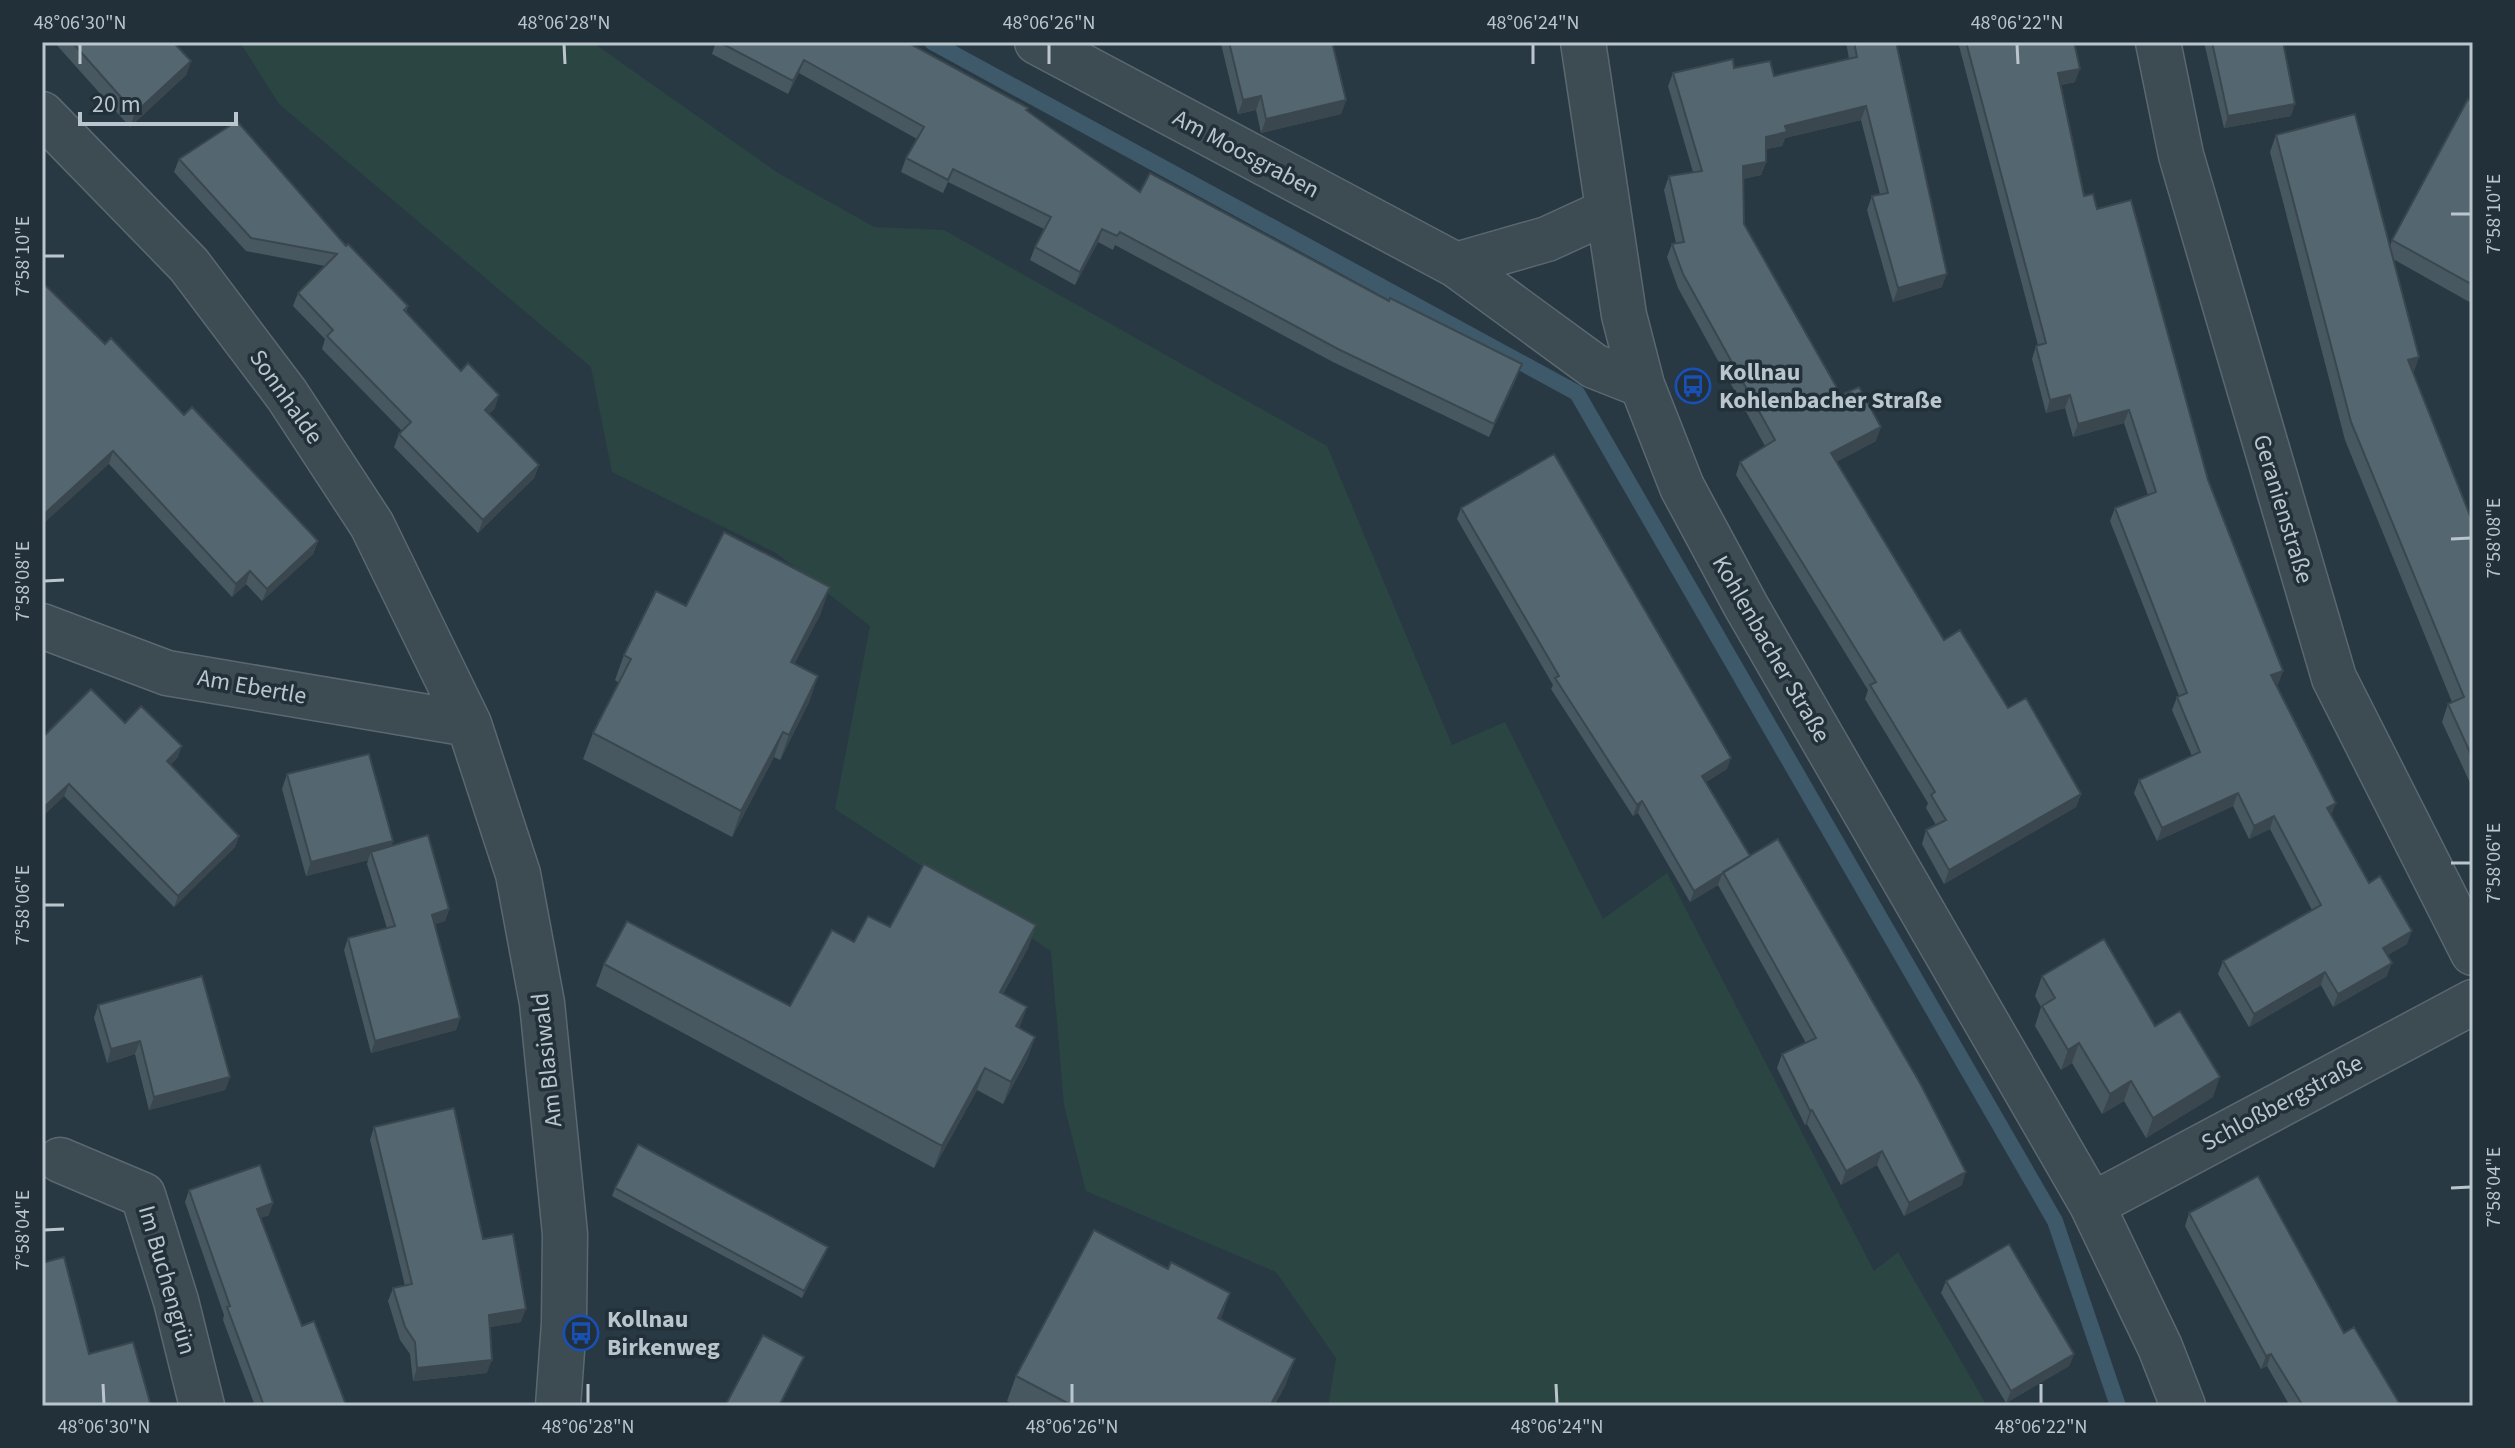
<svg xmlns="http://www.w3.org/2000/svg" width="2515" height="1448" font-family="'Source Sans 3',sans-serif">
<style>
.green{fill:#2a4542}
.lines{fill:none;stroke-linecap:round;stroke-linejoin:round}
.stream{stroke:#3d596a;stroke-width:16}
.minor-casing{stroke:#5b6871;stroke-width:47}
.minor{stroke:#3d4b53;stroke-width:44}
.wall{fill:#485860}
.shaded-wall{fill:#3b474e}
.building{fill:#546670;stroke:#3b474e;stroke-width:2}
.ticks{fill:none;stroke:#bac5cd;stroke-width:3}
.labels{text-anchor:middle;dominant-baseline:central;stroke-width:7;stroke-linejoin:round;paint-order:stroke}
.street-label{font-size:24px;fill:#bac5cd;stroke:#213039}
.poi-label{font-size:24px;font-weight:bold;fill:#bac5cd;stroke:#213039;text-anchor:start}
.neatline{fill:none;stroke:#bac5cd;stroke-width:3}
.ticks-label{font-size:20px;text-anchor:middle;fill:#bac5cd}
</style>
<rect width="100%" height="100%" fill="#283944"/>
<path class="green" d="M240,42H592L778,173L874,227L944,230L1327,446L1452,745L1505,722L1603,919L1667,873L1874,1271L1898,1252L1987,1406H1328L1336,1358L1276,1272L1086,1191L1064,1105L1051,951L835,809L870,626L776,553L612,472L591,367L279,104Z"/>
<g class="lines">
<path class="stream" d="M932,42L1577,393L2055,1221L2118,1406"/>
<g class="minor-casing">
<path id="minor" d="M1037,42L1456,265L1594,366L1642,385
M1583,42L1624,315L1642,385L1682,487L1746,606L2092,1205L2160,1347L2183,1406
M2158,42L2181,155L2334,678L2473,953
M42,114L189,265L287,395L372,525L469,724L518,874L542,1003L565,1234L564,1323L558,1406
M1456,265L1547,239L1608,211
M42,626L167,673L469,724
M60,1160L143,1195L176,1301L202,1406
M2092,1205L2473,1002"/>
</g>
<use href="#minor" class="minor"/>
</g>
<path class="wall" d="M54,42H173L191,61L186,75L130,127Z
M716,42H907L1027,111L1140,192L1517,377L1489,437L1333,362L1115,245L1113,250L1098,242L1075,285L1030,260L1035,247L1044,229L948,182L943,193L901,172L906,158L917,139L799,73L788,94L712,54Z
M1222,42H1332L1346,100L1341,114L1261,133L1256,110L1238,114L1221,44Z
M1846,42H1896L1942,287L1893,302L1867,210L1872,196L1880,194L1861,120L1785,138L1782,146L1766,149V162L1761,175L1743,179L1744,224L1841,395L1876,441L1836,462L1944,640L2008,708L2081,794L2076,807L1944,884L1922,844L1926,830L1936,825L1926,808L1928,803L1865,699L1868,690L1736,475L1740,462L1765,446L1678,288L1667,257L1672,244L1676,243L1664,190L1669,176L1693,172L1668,86L1673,73L1734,68L1774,76L1849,59Z
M1958,42H2074L2075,82L2061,85L2084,196L2097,209L2208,480L2283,671L2278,684L2275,685L2331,815L2369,883L2407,944L2387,955V976L2333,1007L2321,985L2249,1027L2218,974L2223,961L2312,910L2270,829L2249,839L2233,806L2157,841L2134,793L2139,780L2192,756L2172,710L2177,697L2179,696L2110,521L2115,508L2148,495L2124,423L2073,437L2065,408L2046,413L2032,359L2036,346L2038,345Z
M2204,42H2286L2283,43L2291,116L2224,128Z
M2473,102V304L2393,259L2413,374L2473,523V784L2471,785L2442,722L2448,704L2452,702L2345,440L2270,152L2276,135L2390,246L2392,240Z
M179,159L346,246L408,306L406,312L495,408L489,414L539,465L534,478L478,533L394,447L399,434L402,431L322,349L325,339L293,306L298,293L325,266L246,251L174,172Z
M105,344L184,415L318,541L313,554L262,601L246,584L232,597L109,464Z
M1461,508L1727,769L1706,782L1750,856L1962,1185L1904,1216L1877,1165L1841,1185L1807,1124L1805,1125L1777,1068L1782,1054L1806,1043L1718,885L1690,902L1638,813L1633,816L1551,689L1553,685L1457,519Z
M821,613L794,664L818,676L809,702L780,760L774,757L732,837L583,759L593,733L619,683L615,680L624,655Z
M125,723L178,757L170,765L239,836L235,847L174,907L64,796L42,817V738Z
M287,774L393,841L391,847L449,909L445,921L435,924L460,1018L456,1030L371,1053L344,950L348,938L387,928L367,864L368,860L306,876L282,789Z
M1036,925L1028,948L1003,994L1027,1007L1019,1028L1035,1037L1027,1059L1003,1104L977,1090L934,1168L596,986L604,964L790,1006L854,942L890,927Z
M2042,976L2155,1026L2213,1097L2146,1138L2124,1101L2102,1114L2072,1063L2061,1070L2035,1026L2041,1007L2035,996Z
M98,1005L230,1077L225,1090L149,1110L135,1054L107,1063L94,1018Z
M374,1127L483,1239L521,1322L490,1327L487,1373L413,1381L410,1354L400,1340L388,1301L393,1288L405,1286L370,1140Z
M615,1188L825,1254L802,1298L612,1196Z
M189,1190L269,1215L260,1218L302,1326L346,1405L345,1406H255L223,1320L224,1315L185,1202Z
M2189,1213L2344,1333L2401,1406H2290L2267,1366L2261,1369L2185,1226Z
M1946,1281L2074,1354L2069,1366L2006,1403L1941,1293Z
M1221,1319L1286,1384L1274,1406H1016L1007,1401L1016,1376Z"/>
<path class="shaded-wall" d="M804,60L799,73L788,94L793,81Z
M191,61L186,75L130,127L135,113Z
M2080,69L2075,82L2054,86L2058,73Z
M1261,96L1256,110L1238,114L1243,100Z
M1346,100L1341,114L1261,133L1266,119Z
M2295,104L2291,116L2224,128L2228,116Z
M1866,106L1861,120L1785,138L1782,146L1761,150L1766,137L1785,126Z
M1766,162L1761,175L1738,180L1743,166Z
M1102,229L1098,242L1075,285L1080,272Z
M1947,274L1942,287L1893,302L1898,288Z
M2419,357L2413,375L2408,360Z
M1522,364L1517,377L1489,437L1494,424Z
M499,395L495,408L480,423L485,410Z
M2070,395L2065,408L2046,413L2050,400Z
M2129,410L2124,423L2073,437L2078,424Z
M1881,427L1876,441L1826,467L1831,453Z
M113,451L109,464L42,525V516Z
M539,465L534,478L478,533L483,520Z
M318,541L313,554L262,601L267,589Z
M250,571L246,584L232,597L236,584Z
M830,587L821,613L782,688L791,662Z
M2283,671L2278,684L2266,688L2271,675Z
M818,676L809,702L780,760L789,735Z
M783,732L774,757L732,837L741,811Z
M182,746L178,757L163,772L167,761Z
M1731,758L1727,769L1698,787L1702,776Z
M69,784L64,796L42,817V809Z
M2238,793L2233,806L2157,841L2162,828Z
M2081,794L2076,807L1944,884L1949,870Z
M1642,801L1638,813L1633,816L1637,805Z
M2336,803L2331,816L2327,808Z
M2274,816L2270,829L2249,839L2254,826Z
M239,836L235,847L174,907L178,896Z
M393,841L388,855L371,852L368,860L306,876L311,862Z
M1722,874L1718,885L1690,902L1694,891Z
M449,909L445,921L428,927L432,915Z
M1036,925L1028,948L992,1014L1000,992Z
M2412,931L2407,944L2378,961L2383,948Z
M2392,963L2387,976L2333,1007L2338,994Z
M2325,972L2321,985L2249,1027L2254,1014Z
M1027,1007L1019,1029L1016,1026Z
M460,1018L456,1030L371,1053L375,1041Z
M1035,1037L1027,1059L1003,1104L1011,1082Z
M140,1041L135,1054L107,1063L111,1049Z
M2079,1043L2072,1063L2061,1070L2068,1050Z
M985,1068L977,1090L934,1168L942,1146Z
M230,1077L225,1090L149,1110L154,1097Z
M2220,1077L2213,1097L2146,1138L2153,1118Z
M2131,1081L2124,1101L2102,1114L2110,1094Z
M1812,1110L1807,1124L1805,1125L1810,1111Z
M1882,1151L1877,1165L1841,1185L1846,1171Z
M1966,1172L1962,1185L1904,1216L1909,1203Z
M273,1203L269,1215L252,1221L257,1209Z
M828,1247L825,1254L802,1298L804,1291Z
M1230,1293L1221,1319L1208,1343L1218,1318Z
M526,1309L521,1322L484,1328L489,1315Z
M2074,1354L2069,1366L2006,1403L2011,1391Z
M2271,1354L2267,1366L2261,1369L2266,1356Z
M1295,1359L1286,1384L1274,1406H1270Z
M492,1360L487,1373L413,1381L417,1368Z"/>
<path class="building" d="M72,42H173L191,61L135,113Z
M719,42H907L1028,108L1026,110L1140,192L1150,173L1389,301L1390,298L1522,364L1494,424L1338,349L1120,232L1117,236L1102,229L1080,272L1035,247L1051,217L953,169L948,180L906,158L924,127L804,60L793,81Z
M1229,42H1332L1346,100L1266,119L1261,96L1243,100Z
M1854,42H1896L1947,274L1898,288L1872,196L1888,193L1866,106L1785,126L1787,132L1766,137V162L1743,166L1744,224L1841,395L1859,387L1881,427L1831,453L1944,640L1960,630L2008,708L2026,698L2081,794L1949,870L1926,830L1946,820L1931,795L1935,792L1870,685L1876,682L1740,462L1775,440L1683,274L1672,244L1684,242L1669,176L1702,171L1673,73L1733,59L1734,68L1770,61L1774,76L1857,57Z
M1966,42H2074L2080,69L2058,73L2084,196L2093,194L2097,209L2131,200L2208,480L2283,671L2271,675L2336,803L2327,808L2369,883L2380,876L2412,931L2383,948L2392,963L2338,994L2325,972L2254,1014L2223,961L2321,905L2274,816L2254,826L2238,793L2162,828L2139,780L2200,752L2177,697L2187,693L2115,508L2156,492L2129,410L2078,424L2070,395L2050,400L2036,346L2046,343Z
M2212,42H2283L2295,104L2228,116Z
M2468,99L2473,102V285L2392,240Z
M2355,114L2419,357L2408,360L2473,523V759L2448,704L2464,697L2351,422L2276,135Z
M237,121L346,246L348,244L408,306L404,310L461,371L468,363L499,395L485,410L539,465L483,520L399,434L411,422L327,336L333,330L298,293L337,254L251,238L179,159Z
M42,282L105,344L111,338L184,415L192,407L318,541L267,589L250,571L236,584L113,451L42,516Z
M1554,454L1731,758L1702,776L1750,856L1694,891L1642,801L1637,805L1555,678L1559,676L1461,508Z
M724,532L830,587L791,662L818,676L789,735L783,732L741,811L593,733L631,659L624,655L656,591L686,606Z
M91,689L125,723L141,706L182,746L167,761L239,836L178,896L69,784L42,809V738Z
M369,754L393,841L311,862L287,774Z
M428,835L449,909L432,915L460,1018L375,1041L348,938L395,926L371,852Z
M1778,839L1920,1083L1966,1172L1909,1203L1882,1151L1846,1171L1812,1110L1810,1111L1782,1054L1816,1038L1723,872Z
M924,864L1036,925L1000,992L1027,1007L1016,1026L1035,1037L1011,1082L985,1068L942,1146L604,964L627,921L790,1006L832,930L854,942L868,916L890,927Z
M2104,939L2155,1026L2180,1011L2220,1077L2153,1118L2131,1081L2110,1094L2079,1043L2068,1050L2042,1006L2055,998L2042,976Z
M202,976L230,1077L154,1097L140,1041L111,1049L98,1005Z
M454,1108L483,1239L513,1234L526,1309L489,1315L492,1360L417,1368L415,1342L405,1327L393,1288L412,1284L374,1127Z
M638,1144L828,1247L804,1291L615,1188Z
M260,1165L273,1203L257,1209L302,1326L314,1321L346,1405L342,1406H264L227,1307L230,1306L189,1190Z
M2258,1176L2344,1333L2354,1327L2401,1406H2303L2271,1354L2266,1356L2189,1213Z
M1094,1230L1168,1269L1171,1262L1230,1293L1218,1318L1295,1359L1270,1406H1073L1016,1376Z
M2009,1244L2074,1354L2011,1391L1946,1281Z
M64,1257L89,1354L133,1342L151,1406H42V1263Z
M763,1335L804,1357L779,1406H725Z"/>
<path class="ticks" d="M80,44V64M564,44L565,64M1049,44V64M1533,44V64M2017,44L2018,64M2451,214H2471M44,256H64M2451,539L2471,538M44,581L64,580M2451,863H2471M44,905H64M2451,1188L2471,1187M44,1230L64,1229M103,1384L104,1404M588,1384V1404M1072,1384V1404M1556,1384L1557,1404M2041,1384V1404"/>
<defs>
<g id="bus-ring" transform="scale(1.8)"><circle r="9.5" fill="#213039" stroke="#1a4fb4" stroke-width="1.5"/><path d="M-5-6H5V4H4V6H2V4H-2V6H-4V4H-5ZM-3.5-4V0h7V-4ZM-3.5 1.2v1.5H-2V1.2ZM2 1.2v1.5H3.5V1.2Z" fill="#1a4fb4"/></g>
</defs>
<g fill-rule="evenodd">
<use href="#bus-ring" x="1693" y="386"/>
<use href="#bus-ring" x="581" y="1333"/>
</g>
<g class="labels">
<g class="street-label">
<text transform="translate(1246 154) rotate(28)">Am Moosgraben</text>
<text transform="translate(286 397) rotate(55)">Sonnhalde</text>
<text transform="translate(2283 509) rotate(73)">Geranienstraße</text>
<text transform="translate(1771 649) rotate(60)">Kohlenbacher Straße</text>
<text transform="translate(252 687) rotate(10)">Am Ebertle</text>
<text transform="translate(547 1060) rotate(-96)">Am Blasiwald</text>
<text transform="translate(2282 1103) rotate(-28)">Schloßbergstraße</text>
<text transform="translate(167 1280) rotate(74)">Im Buchengrün</text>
</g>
<g class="poi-label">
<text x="1719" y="372">Kollnau<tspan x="1719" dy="28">Kohlenbacher Straße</tspan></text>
<text x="607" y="1319">Kollnau<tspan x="607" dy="28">Birkenweg</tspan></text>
</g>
</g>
<rect width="2515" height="1448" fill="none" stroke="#213039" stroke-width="88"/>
<path d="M80 112v12h156v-12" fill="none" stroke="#bac5cd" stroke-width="4"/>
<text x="92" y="112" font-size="24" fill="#bac5cd" stroke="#213039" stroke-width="6" paint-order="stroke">20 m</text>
<rect x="44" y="44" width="2427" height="1360" class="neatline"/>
<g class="ticks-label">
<text x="80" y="29">48°06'30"N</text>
<text x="564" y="29">48°06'28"N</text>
<text x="1049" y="29">48°06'26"N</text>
<text x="1533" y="29">48°06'24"N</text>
<text x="2017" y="29">48°06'22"N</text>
<text transform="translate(2493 214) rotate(-90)" y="7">7°58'10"E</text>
<text transform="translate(22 256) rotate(-90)" y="7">7°58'10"E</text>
<text transform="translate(2493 538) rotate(-90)" y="7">7°58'08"E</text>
<text transform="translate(22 581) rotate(-90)" y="7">7°58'08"E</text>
<text transform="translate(2493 863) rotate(-90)" y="7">7°58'06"E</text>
<text transform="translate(22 905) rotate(-90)" y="7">7°58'06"E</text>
<text transform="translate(2493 1187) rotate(-90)" y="7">7°58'04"E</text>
<text transform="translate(22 1230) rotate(-90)" y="7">7°58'04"E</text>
<text x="104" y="1433">48°06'30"N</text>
<text x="588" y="1433">48°06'28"N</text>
<text x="1072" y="1433">48°06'26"N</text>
<text x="1557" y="1433">48°06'24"N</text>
<text x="2041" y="1433">48°06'22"N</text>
</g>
</svg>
